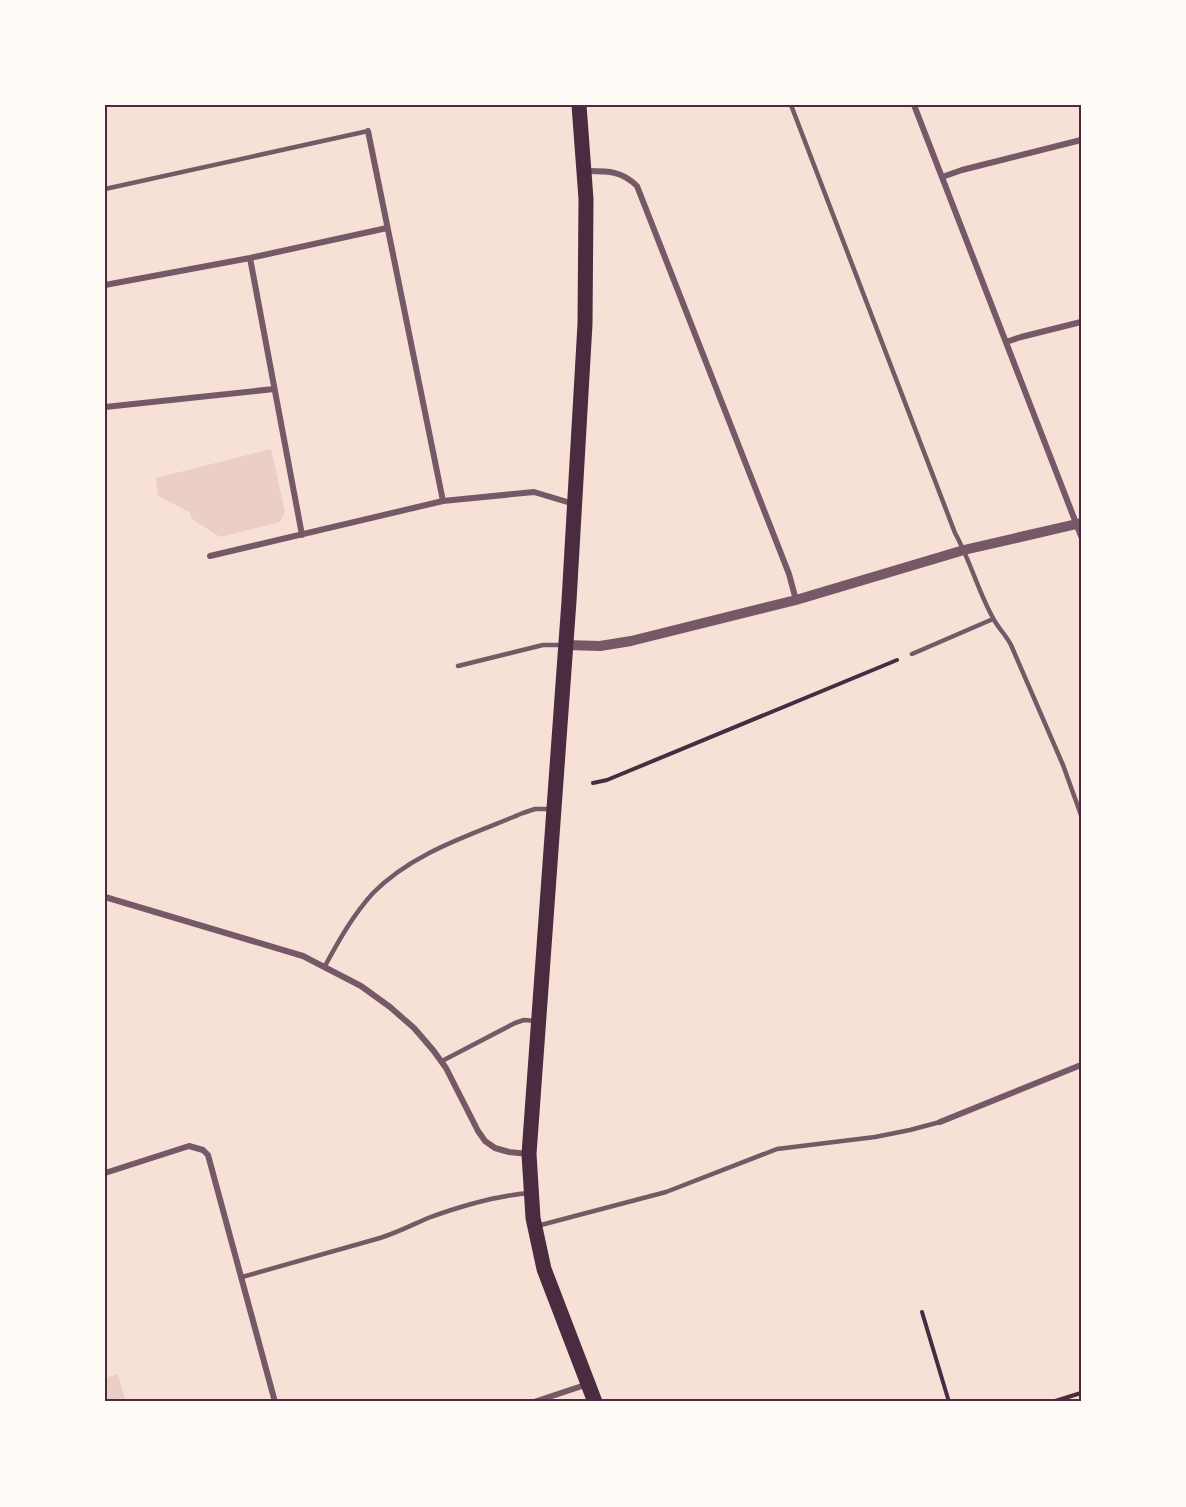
<svg xmlns="http://www.w3.org/2000/svg" width="1186" height="1507" font-family="'Archivo Narrow',sans-serif">
<style>
.green{fill:#ebcfc5}
.lines{fill:none;stroke-linecap:round;stroke-linejoin:round}
.path{stroke:#4a2c40;stroke-width:4}
.service{stroke:#755966;stroke-width:4.5}
.minor{stroke:#755966;stroke-width:6}
.tertiary{stroke:#755966;stroke-width:10}
.primary{stroke:#4a2c40;stroke-width:15}
.neatline{fill:none;stroke:#4a2c40;stroke-width:2}
</style>
<rect width="100%" height="100%" fill="#f7e1d7"/>
<path class="green" d="M271,449L285,512L280,522L220,537L192,519L189,512L158,496L156,478Z
M118,1374L126,1402H105V1378Z"/>
<g class="lines">
<path class="path" d="M593,783L607,780L897,660
M922,1312L949,1402
M1052,1402L1081,1393"/>
<path class="service" d="M791,105L955,533C970,560 978,591 993,618C998,628 1006,635 1011,645L1063,765L1081,815
M105,189L368,131
M912,654L993,619
M458,666L543,645H563
M325,966C339,940 353,915 373,893C413,852 471,835 523,813L535,809H552
M442,1061L515,1023L524,1020L537,1021
M537,1226L666,1192L777,1149L875,1137L910,1130L940,1122
M242,1277L380,1238C396,1233 412,1225 428,1218C461,1206 494,1196 529,1193"/>
<path class="minor" d="M914,105L1081,536
M368,131L443,501
M585,171C606,171 621,170 637,186L789,574L796,600
M942,177L962,170L1081,140
M250,258L302,535
M105,285L250,258L387,228
M1006,342L1021,337L1081,322
M105,407L274,389
M210,556L443,501L534,492L574,504
M105,897L303,956L361,986L390,1007L414,1028L433,1050L446,1068L478,1131L485,1141L495,1148L509,1152L528,1154
M940,1122L1081,1065
M105,1173L189,1146L203,1150L208,1155L275,1402
M534,1402L588,1384"/>
<path class="tertiary" d="M566,645L600,646L631,641L796,600L964,550L1081,523"/>
<path class="primary" d="M579,105L586,199L585,324L569,601L529,1154L533,1218L544,1269L595,1402"/>
</g>
<rect width="1186" height="1507" fill="none" stroke="#fffaf5" stroke-width="213"/>
<rect x="106" y="106" width="974" height="1294" class="neatline"/>
</svg>
